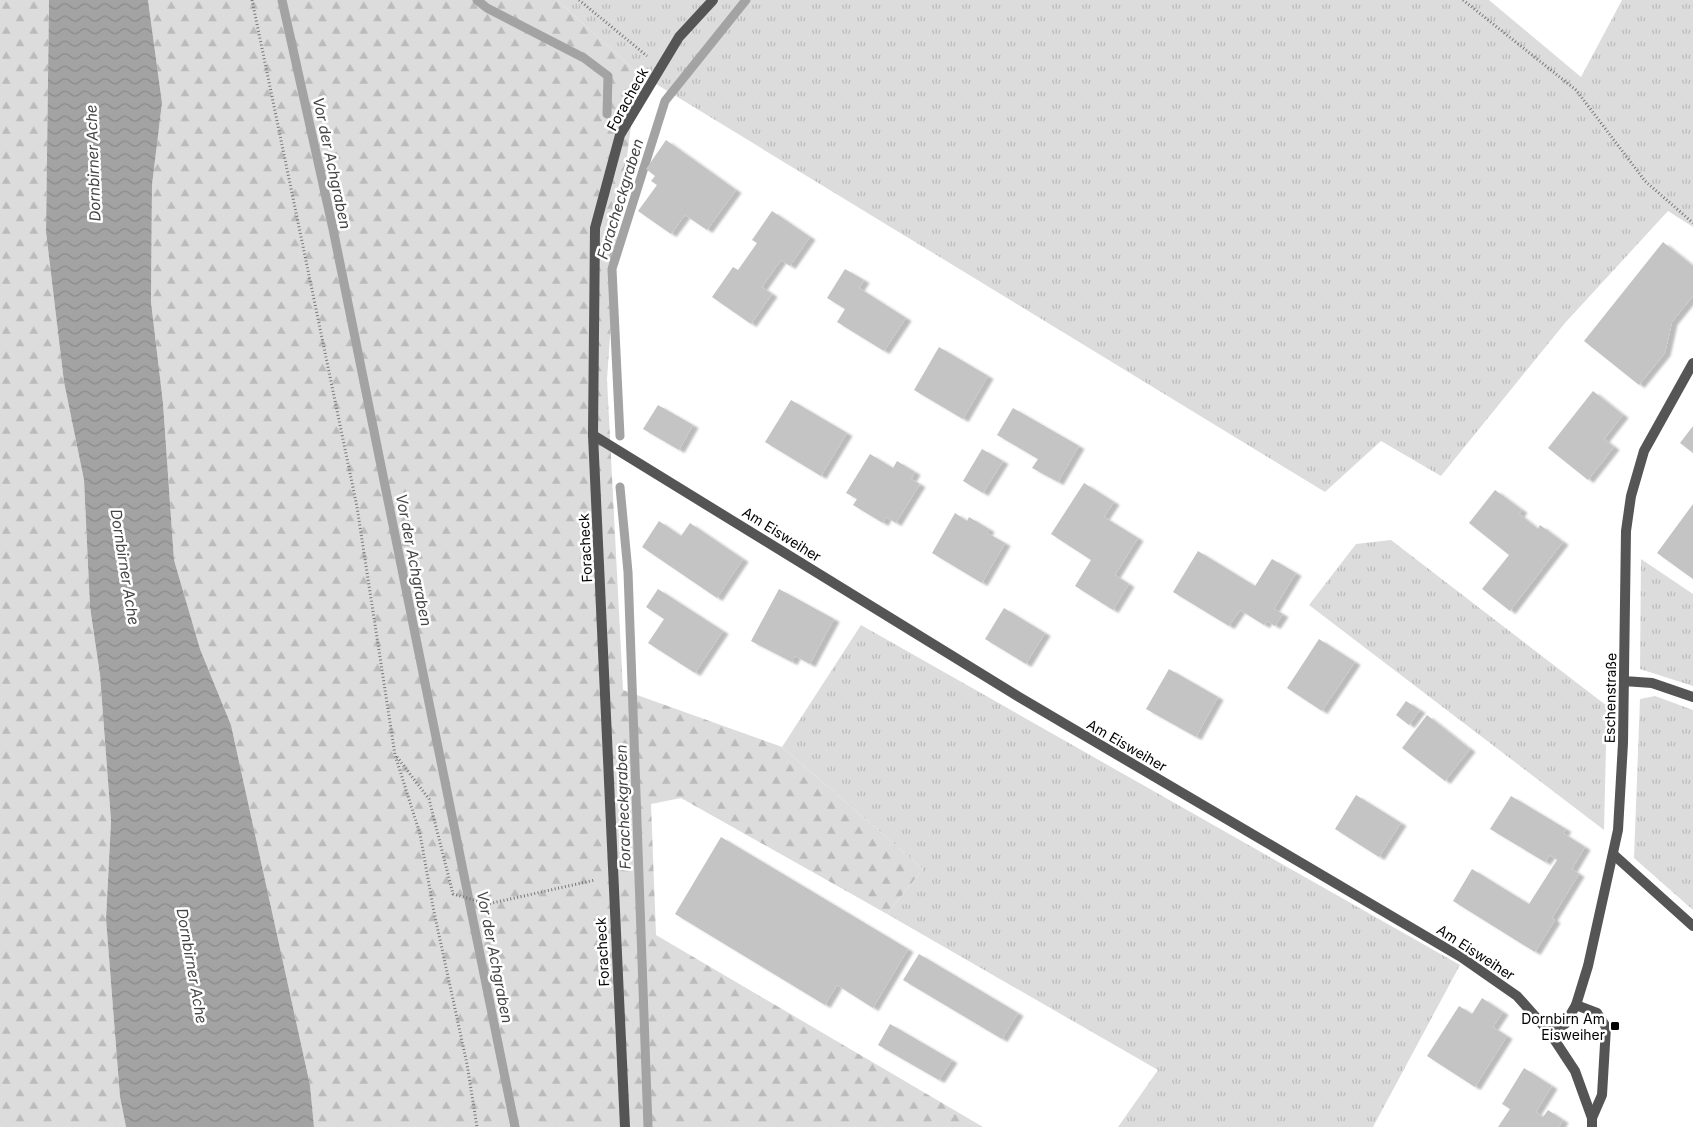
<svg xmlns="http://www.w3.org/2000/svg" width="1693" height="1127" font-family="Inter,sans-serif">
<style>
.grass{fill:url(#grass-tufts)}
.forest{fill:url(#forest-firs)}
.water{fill:url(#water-waves)}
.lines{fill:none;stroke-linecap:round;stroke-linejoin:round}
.stream{stroke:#a3a3a3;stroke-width:9}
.building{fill:#c4c4c4;filter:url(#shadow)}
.path{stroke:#777;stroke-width:3;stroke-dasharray:1 2.5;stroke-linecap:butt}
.service{stroke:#555;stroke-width:10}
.minor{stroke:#555;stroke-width:10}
.poi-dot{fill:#000;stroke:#fff;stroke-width:2}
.labels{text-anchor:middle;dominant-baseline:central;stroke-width:5;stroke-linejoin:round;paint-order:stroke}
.street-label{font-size:14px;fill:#000;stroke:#fff}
.poi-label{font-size:14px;fill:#000;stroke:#fff;text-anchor:end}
.water-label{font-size:15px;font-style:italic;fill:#444;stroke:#fff}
</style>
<defs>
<pattern id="grass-tufts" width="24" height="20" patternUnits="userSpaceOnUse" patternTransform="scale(1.25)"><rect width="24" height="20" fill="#dcdcdc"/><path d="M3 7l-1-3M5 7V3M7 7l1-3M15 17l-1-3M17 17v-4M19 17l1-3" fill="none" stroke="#bbb"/></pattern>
<pattern id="forest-firs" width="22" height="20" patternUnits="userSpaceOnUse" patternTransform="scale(1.25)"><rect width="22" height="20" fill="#dcdcdc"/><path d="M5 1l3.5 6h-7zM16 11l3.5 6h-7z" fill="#bbb"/></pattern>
<pattern id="water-waves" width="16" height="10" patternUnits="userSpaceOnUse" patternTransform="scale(1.25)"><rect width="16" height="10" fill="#a3a3a3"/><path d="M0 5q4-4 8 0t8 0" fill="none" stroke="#8b8b8b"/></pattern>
<filter id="shadow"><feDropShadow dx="5.5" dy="3" stdDeviation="1" flood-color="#0004"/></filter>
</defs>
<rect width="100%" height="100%" fill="#fff"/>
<path class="grass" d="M557,0H1489L1581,77L1622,0H1693V227L1668,211L1565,323L1441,476L1381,441L1325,492L638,73Z
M1391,540L1607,706L1604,830L1309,605L1356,544Z
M1641,559L1693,594V686L1640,669Z
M861,625L1460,965L1373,1127H1118L1158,1070L887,914L923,869L782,747Z
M1655,696L1693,710V910L1634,858L1640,699Z"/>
<path class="forest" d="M0,0H49L46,232L64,382L84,480L90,607L100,675L111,821L106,919L120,1097L126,1127H0Z
M148,0H557L638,73L618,224L607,379L623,690L782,747L923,869L887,914L681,798L651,804L656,935L983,1127H314L310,1085L231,725L200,649L174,560L163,403L151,302L152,185L162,103Z"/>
<path class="water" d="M49,0H148L162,103L152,185L151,302L163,403L174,560L200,649L231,725L310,1085L314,1127H126L120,1097L106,919L111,821L100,675L90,607L84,480L64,382L46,232Z"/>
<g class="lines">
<path class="stream" d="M282,0L333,229L515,1127
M477,0L487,8L584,58L608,76L607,114
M620,436L612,269L665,101L746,0
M620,487L628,572L648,1127"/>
</g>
<path class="building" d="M666,140L736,190L707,230L685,215L671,234L638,211L657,185L651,181L655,176L646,169Z
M772,211L810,237L790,266L781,260L762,287L772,294L751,324L712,297L733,267L738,270L757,243L752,240Z
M1663,242L1693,266V296L1672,322L1665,353L1639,385L1584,341Z
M845,269L864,280L859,288L906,318L884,351L837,322L845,309L827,298Z
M939,347L988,376L963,419L914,390Z
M1593,391L1623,415L1604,439L1614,447L1588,480L1548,448Z
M791,400L847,433L821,476L765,442Z
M658,405L693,425L679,450L643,429Z
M1013,408L1079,446L1058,482L1032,468L1038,459L997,435Z
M1693,426V453L1680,443Z
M982,449L1003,461L983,493L963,481Z
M870,454L893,468L897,461L915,472L911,479L920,484L896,523L886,517L883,523L853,505L857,499L846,493Z
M1084,483L1114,502L1104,517L1138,538L1115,575L1129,584L1113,610L1075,586L1091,560L1051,534Z
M1495,490L1522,510L1519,514L1538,529L1540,525L1563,542L1510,611L1482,589L1509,555L1469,523Z
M1693,504V579L1657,553Z
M955,513L967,521L969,517L989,529L987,533L1005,543L982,583L932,553Z
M659,521L681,536L690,523L743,559L717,598L642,547Z
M1198,551L1255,586L1272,559L1296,573L1274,609L1283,614L1275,626L1267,621L1264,625L1240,610L1229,626L1173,592Z
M658,589L723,631L695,673L648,643L664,619L646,607Z
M779,589L834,619L810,664L795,656L792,662L751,641Z
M1004,608L1045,633L1026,664L985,639Z
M1319,639L1355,662L1322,711L1287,688Z
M1169,669L1218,697L1196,737L1146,709Z
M1406,701L1420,710L1409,725L1396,715Z
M1427,715L1470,749L1445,781L1402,748Z
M1356,795L1401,823L1379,857L1335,829Z
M1511,796L1566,829L1563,833L1585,847L1572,869L1579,874L1552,918L1555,920L1535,952L1453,901L1472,869L1529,904L1557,860L1550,855L1545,862L1490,829Z
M721,837L908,949L873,1008L837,985L825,1005L675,914Z
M919,954L1018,1013L1002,1039L903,980Z
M1482,998L1503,1012L1493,1027L1507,1036L1475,1087L1427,1056L1459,1006L1472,1014Z
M890,1024L952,1060L939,1080L878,1045Z
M1524,1068L1552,1086L1536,1112L1543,1117L1548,1110L1563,1120L1559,1127H1498L1510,1109L1502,1104Z"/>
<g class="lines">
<path class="path" d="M252,0L357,507L395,755L420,834L434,912L467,1064L477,1127
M579,0L647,56
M1463,0L1576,90L1645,181L1693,223
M397,757L429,799L453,894L488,904L595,880"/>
<path class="service" d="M1614,855L1693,926
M1576,1005L1597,1013L1606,1027L1602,1095L1592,1118"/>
<path class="minor" d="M593,435L1019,697L1461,957L1517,996L1550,1033L1575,1071L1592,1118V1127
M1624,681L1652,683L1693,697
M1550,1033L1565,1024L1576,1005L1588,966L1618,830L1623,743L1626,531L1631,496L1644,451L1693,363
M625,1127L593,435L595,228L620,135L679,37L713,0"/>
</g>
<rect class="poi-dot" x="1610" y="1021" width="10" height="10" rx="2.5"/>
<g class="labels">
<g class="street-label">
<text transform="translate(627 99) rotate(-61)">Foracheck</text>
<text transform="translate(782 534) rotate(32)">Am Eisweiher</text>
<text transform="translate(585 548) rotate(-93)">Foracheck</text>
<text transform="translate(1610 698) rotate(-89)">Eschenstraße</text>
<text transform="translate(1127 745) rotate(30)">Am Eisweiher</text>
<text transform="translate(602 952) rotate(-93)">Foracheck</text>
<text transform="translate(1476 952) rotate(33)">Am Eisweiher</text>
</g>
<g class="poi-label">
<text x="1605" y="1018">Dornbirn Am<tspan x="1605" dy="16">Eisweiher</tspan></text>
</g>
<g class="water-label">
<text transform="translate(93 163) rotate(-92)">Dornbirner Ache</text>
<text transform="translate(332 163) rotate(78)">Vor der Achgraben</text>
<text transform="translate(620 199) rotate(-73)">Foracheckgraben</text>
<text transform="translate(414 560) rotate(79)">Vor der Achgraben</text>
<text transform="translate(125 567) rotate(81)">Dornbirner Ache</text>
<text transform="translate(623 807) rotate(-92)">Foracheckgraben</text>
<text transform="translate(495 957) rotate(79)">Vor der Achgraben</text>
<text transform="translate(192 966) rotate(80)">Dornbirner Ache</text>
</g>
</g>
</svg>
